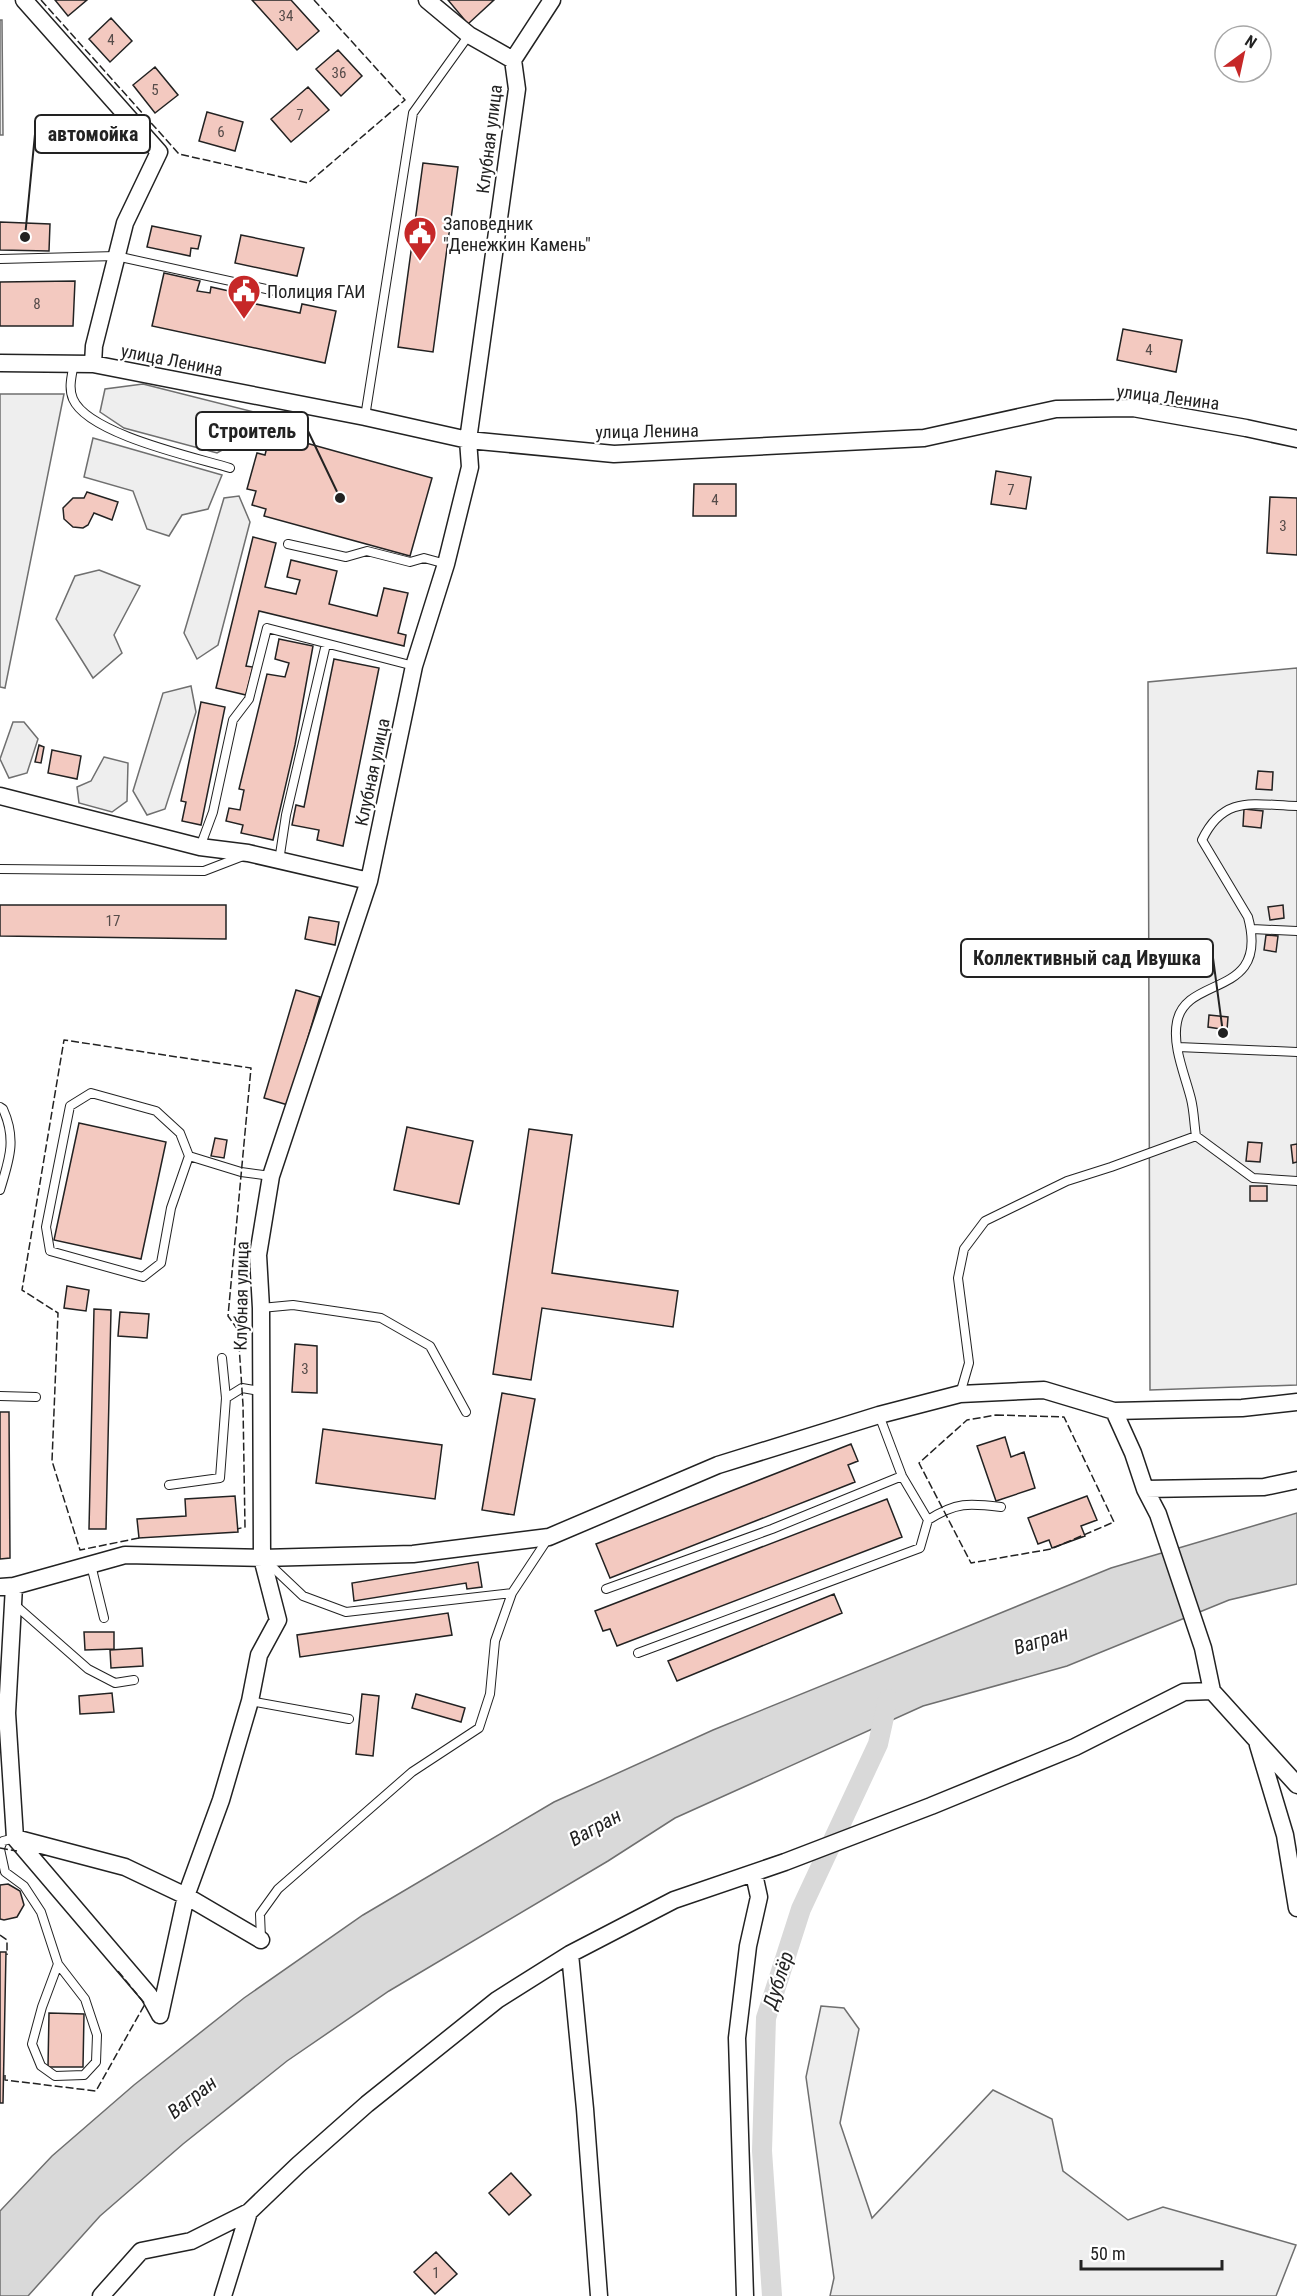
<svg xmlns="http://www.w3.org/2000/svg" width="1297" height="2296" font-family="'Roboto Condensed',sans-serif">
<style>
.green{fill:#eee;stroke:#6f6f6f;stroke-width:1.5}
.water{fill:#d9d9d9;stroke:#6f6f6f;stroke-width:1.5}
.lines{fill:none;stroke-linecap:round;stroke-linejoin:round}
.canal{stroke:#d9d9d9;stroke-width:20}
.building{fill:#f3c9c0;stroke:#222;stroke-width:1.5}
.service-casing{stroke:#222;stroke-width:10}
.minor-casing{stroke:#222;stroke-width:19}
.service{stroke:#fff;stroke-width:8}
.minor{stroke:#fff;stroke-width:16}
.fence{stroke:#222;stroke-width:1.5;stroke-dasharray:8 3;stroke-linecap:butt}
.labels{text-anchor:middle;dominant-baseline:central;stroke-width:4.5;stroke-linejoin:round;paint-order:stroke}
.number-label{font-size:15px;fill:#564c4a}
.street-label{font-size:18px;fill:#222;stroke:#fff}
.poi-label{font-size:18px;fill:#222;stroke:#fff;text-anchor:start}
.water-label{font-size:20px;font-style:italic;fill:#222;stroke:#fff}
.leader{fill:none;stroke:#222;stroke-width:2}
.callout-dot{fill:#222;stroke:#fff;stroke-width:2}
.callout{fill:#fff;stroke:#222;stroke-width:2}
.callout-label{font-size:20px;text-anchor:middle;font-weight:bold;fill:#222}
</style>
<rect width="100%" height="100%" fill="#fff"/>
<path class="green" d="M0,20H2L3,135H0Z
M143,384L254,412L250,435L217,453L124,428L100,412L105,389Z
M0,394H64L5,688L0,687Z
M93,438L222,475L208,509L182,515L169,536L147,529L133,491L84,477Z
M239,496L250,522L218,645L197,659L184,633L224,498Z
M99,570L140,586L114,635L122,653L93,678L56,619L75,576Z
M1297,668V1385L1150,1390L1148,682Z
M191,686L196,712L165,809L147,815L133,791L163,693Z
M13,722H24L38,739L27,773L9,778L0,759Z
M104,757L128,763L127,801L112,812L79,803L77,787L91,781Z
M821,2006L844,2008L859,2029L840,2123L872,2218L993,2090L1052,2119L1063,2171L1128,2220L1163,2207L1296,2245L1276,2296H830L834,2278L806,2077Z"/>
<path class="water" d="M1297,1513V1584L1229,1600L1067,1666L923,1706L675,1818L608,1861L389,1991L287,2061L183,2144L100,2216L28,2296H0V2211L52,2156L134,2085L244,1998L363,1915L554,1802L713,1730L1111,1568Z"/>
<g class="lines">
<path class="canal" d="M772,2296L762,2151L766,2018L801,1909L878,1744L888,1699"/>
</g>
<path class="building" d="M55,0H87L68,16Z
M252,0H291L319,31L297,50Z
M448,0H494L468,24Z
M111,18L132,41L110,62L89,39Z
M338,50L362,76L341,96L316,69Z
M155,67L178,95L155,113L133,85Z
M308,87L329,110L291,142L271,119Z
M207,112L243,122L235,151L199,141Z
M423,163L458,167L433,352L398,347Z
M0,222L50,224L49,251L0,250Z
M152,226L201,236L198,249L191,248L190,256L147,247Z
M241,235L304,248L297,276L235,263Z
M164,273L200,281L197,291L210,293L211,287L247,295L246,302L300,313L302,304L336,311L325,363L152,326Z
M75,281L73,326H0V282Z
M1123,329L1182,340L1176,372L1117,360Z
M288,438L432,478L410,556L264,516L266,509L252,505L256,491L247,489L257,453L265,455L269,439L286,444Z
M996,471L1031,477L1026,509L991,504Z
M694,484H736V516H693Z
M87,492L118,502L112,520L94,513L88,525L83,528L73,527L64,519L63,508L73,498H84Z
M1270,497L1297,498V555L1267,553Z
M253,537L276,543L265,587L296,594L300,580L287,577L291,560L337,571L329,604L377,616L384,588L408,593L398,633L406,635L404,646L259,611L246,666L253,667L246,695L216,688Z
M279,639L313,646L295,745L273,840L241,833L243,825L226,821L229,808L240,810L244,790L239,789L267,674L285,677L289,663L275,659Z
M334,659L379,668L343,846L317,840L319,830L292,825L296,805L304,807Z
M201,702L225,707L201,825L182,821L186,802L181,801Z
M39,745L44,747L41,763L35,762Z
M52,750L81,756L77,779L48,773Z
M1258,771L1273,772L1272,790L1256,789Z
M1244,809L1263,811L1261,828L1243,826Z
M0,905H226V939L0,936Z
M1283,905L1284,918L1270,920L1268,907Z
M309,917L339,922L335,945L305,939Z
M1266,935L1278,936L1276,952L1264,950Z
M296,990L320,997L288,1105L264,1098Z
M1209,1015L1228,1017L1227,1030L1208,1027Z
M79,1123L166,1142L141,1259L54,1240Z
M407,1127L473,1141L459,1204L394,1190Z
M529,1129L572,1135L552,1273L678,1291L673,1327L542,1308L531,1380L493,1374Z
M215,1138L227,1140L224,1158L211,1156Z
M1248,1142L1262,1143L1260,1162L1246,1161Z
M1297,1144V1162L1293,1163L1291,1145Z
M1250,1186H1267V1201H1250Z
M67,1286L89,1290L86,1311L64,1308Z
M94,1309L111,1310L106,1529H89Z
M120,1312L149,1314L147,1338L118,1336Z
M295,1344L317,1346V1393L292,1392Z
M502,1393L535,1399L514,1515L482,1510Z
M0,1412H9L10,1558L0,1559Z
M323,1429L442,1445L435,1499L316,1483Z
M1005,1437L1011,1457L1024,1452L1035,1488L996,1501L977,1446Z
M851,1444L858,1461L848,1465L855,1482L610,1578L596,1544Z
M235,1496L238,1532L139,1538L137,1519L186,1516L185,1499Z
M1087,1496L1097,1520L1081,1526L1085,1536L1052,1548L1049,1540L1038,1544L1028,1518Z
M887,1499L902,1537L617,1646L610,1629L603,1631L595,1611Z
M478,1562L482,1587L467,1589L466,1583L354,1601L352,1583Z
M834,1594L842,1613L677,1681L668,1661Z
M448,1613L452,1635L300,1657L297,1635Z
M84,1632H114V1649L85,1650Z
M142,1648L143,1666L111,1668L110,1650Z
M112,1693L114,1712L80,1714L79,1696Z
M362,1694L379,1696L373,1756L356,1754Z
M416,1694L465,1708L461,1722L412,1708Z
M8,1884L20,1891L24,1905L17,1917L4,1920L0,1919V1885Z
M0,1952H6L3,2103H0Z
M49,2013L84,2014L83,2067H48Z
M511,2173L531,2195L509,2215L489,2193Z
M436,2252L457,2274L435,2294L414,2272Z"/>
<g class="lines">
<g class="service-casing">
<path id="service" d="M0,259L116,256L289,294
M74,363C72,375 68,388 73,399C88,434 194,457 230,468
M365,417L413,113L469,35
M288,544L346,557L367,551L410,562L424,558L446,564
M1297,806C1254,805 1224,794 1202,840L1248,917C1270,999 1186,974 1177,1022C1172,1046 1185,1075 1191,1099C1194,1111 1194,1123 1196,1136L1253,1178L1297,1181
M200,847L213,812L233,720L249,699L267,628L414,666
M279,861L286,815L326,644
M0,869L204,871L243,856
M1252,929L1297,931
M1178,1047L1297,1052
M91,1093L156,1111L180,1133L189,1156L171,1208L161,1263L143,1277L50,1251L46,1227L70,1106Z
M0,1107L3,1109C17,1140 9,1160 0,1190
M189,1156L241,1172L271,1176
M261,1308L293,1305L381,1318L430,1346L466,1412
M960,1394L969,1363L958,1278L964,1249L985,1221L1067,1181L1111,1167L1196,1136
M0,1396L36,1397
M226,1398L242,1388L260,1391
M879,1415L902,1476L928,1520
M169,1485L220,1478L226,1398L222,1358
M265,1560L303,1596L346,1612L512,1593
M91,1565L104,1618
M606,1589L772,1529L902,1476
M14,1604L88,1669L115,1683L134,1680
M638,1653L920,1548L928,1520C956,1502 969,1503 1001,1507
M250,1701L349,1719
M0,1848L3,1841L15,1838
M0,1849L5,1872L24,1886L41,1912L58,1964L85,1999L97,2035L96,2062L84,2075L55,2076L41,2066L32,2044L42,2007L58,1964
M261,1939L260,1914L278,1889L412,1772L479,1728L490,1694L495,1641L512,1593L549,1537"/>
</g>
<g class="minor-casing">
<path id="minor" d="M24,0L159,152L125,223L94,346L93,364
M427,0L469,35L513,60
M0,363L93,364L365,417L468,440L614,454L924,438L1056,409L1133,408L1246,428L1297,439
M0,796L200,847L248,853L369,881
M1114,1411L1133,1453L1145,1489L1158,1514L1203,1648L1212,1691L1297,1785
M1145,1489L1264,1487L1297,1480
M14,1586L7,1713L15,1838L149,1995L160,2015
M0,1587L14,1586L125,1555L262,1558L413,1554L549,1537L718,1465L879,1415L960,1394L1044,1390L1114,1411L1242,1408L1297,1402
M1258,1745L1285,1835L1297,1908
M15,1838L125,1867L186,1896L261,1940
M570,1954L585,2109L599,2296
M160,2015L186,1896L221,1800L250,1701L259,1655L278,1620L262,1558L261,1308L258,1255L271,1176L369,881L414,666L446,564L470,467L468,440L517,89L513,60L552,0
M101,2296L141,2251L191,2241L249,2212L298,2165L367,2104L497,2000L570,1954L674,1900L785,1862L931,1806L1075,1747L1184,1692L1212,1691
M223,2296L249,2212
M745,2296L737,2038L748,1946L759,1897L754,1874"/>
</g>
<use href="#service" class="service"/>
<use href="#minor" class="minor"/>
<path class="fence" d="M41,0L179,154L308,183L405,100L314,0
M996,1415L1064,1417L1114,1522L1051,1549L971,1563L919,1463L967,1420Z
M139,1538L80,1550L52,1461L58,1313L22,1290L64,1040L251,1068L228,1316L238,1330L243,1405L245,1527L237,1529
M0,1848L17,1851
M0,1935L7,1940V1955
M5,2075V2080L96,2091L145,2004L118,1971"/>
</g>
<defs>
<g id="civic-pin" transform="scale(1.725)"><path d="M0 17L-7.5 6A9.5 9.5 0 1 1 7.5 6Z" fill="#c62828" stroke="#fff"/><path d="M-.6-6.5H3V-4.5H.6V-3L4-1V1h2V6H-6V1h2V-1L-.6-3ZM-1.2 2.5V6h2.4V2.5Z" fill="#fff"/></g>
</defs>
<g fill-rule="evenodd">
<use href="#civic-pin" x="420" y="233"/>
<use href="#civic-pin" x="244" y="291"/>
</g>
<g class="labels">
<g class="number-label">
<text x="286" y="16">34</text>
<text x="111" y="40">4</text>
<text x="339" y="73">36</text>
<text x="155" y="90">5</text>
<text x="300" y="115">7</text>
<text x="221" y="132">6</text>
<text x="37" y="304">8</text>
<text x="1149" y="350">4</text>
<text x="1011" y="490">7</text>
<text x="715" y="500">4</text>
<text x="1283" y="526">3</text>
<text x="113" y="921">17</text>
<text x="305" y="1369">3</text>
<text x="436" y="2273">1</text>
</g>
<g class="street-label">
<text transform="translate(489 139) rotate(-83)">Клубная улица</text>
<text transform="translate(172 360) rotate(11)">улица Ленина</text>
<text transform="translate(1168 397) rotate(7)">улица Ленина</text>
<text transform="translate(647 431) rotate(-1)">улица Ленина</text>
<text transform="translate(372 772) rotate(-78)">Клубная улица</text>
<text transform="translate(241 1296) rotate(-89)">Клубная улица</text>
</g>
<g class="poi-label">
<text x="443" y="223">Заповедник<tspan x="443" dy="21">"Денежкин Камень"</tspan></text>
<text x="267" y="291">Полиция ГАИ</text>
</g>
<g class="water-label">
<text transform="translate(1041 1640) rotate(-17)">Вагран</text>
<text transform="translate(595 1827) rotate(-29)">Вагран</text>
<text transform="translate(778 1980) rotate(-72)">Дублёр</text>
<text transform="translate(192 2097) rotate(-38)">Вагран</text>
</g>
</g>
<path class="leader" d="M25 237L35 134M340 498L308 431M1223 1033L1213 958"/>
<g class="callout-dot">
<circle cx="25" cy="237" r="6"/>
<circle cx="340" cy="498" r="6"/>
<circle cx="1223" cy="1033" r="6"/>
</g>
<g class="callout">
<rect x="35" y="115" width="115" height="38" rx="6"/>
<rect x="196" y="412" width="112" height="38" rx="6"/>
<rect x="961" y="939" width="252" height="38" rx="6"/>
</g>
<g class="callout-label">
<text x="93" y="141">автомойка</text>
<text x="252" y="438">Строитель</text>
<text x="1087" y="965">Коллективный сад Ивушка</text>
</g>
<g transform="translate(1243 54) rotate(33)"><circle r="28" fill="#ffffff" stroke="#a7a7a7" stroke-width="1.5"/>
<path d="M0-4.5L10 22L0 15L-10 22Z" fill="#c62828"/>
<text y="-9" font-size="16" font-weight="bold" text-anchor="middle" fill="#222222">N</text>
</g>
<path d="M1081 2260v9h141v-9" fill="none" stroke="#222222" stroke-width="3"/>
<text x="1090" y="2260" font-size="18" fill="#222222" stroke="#ffffff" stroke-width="4.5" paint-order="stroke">50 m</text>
</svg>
